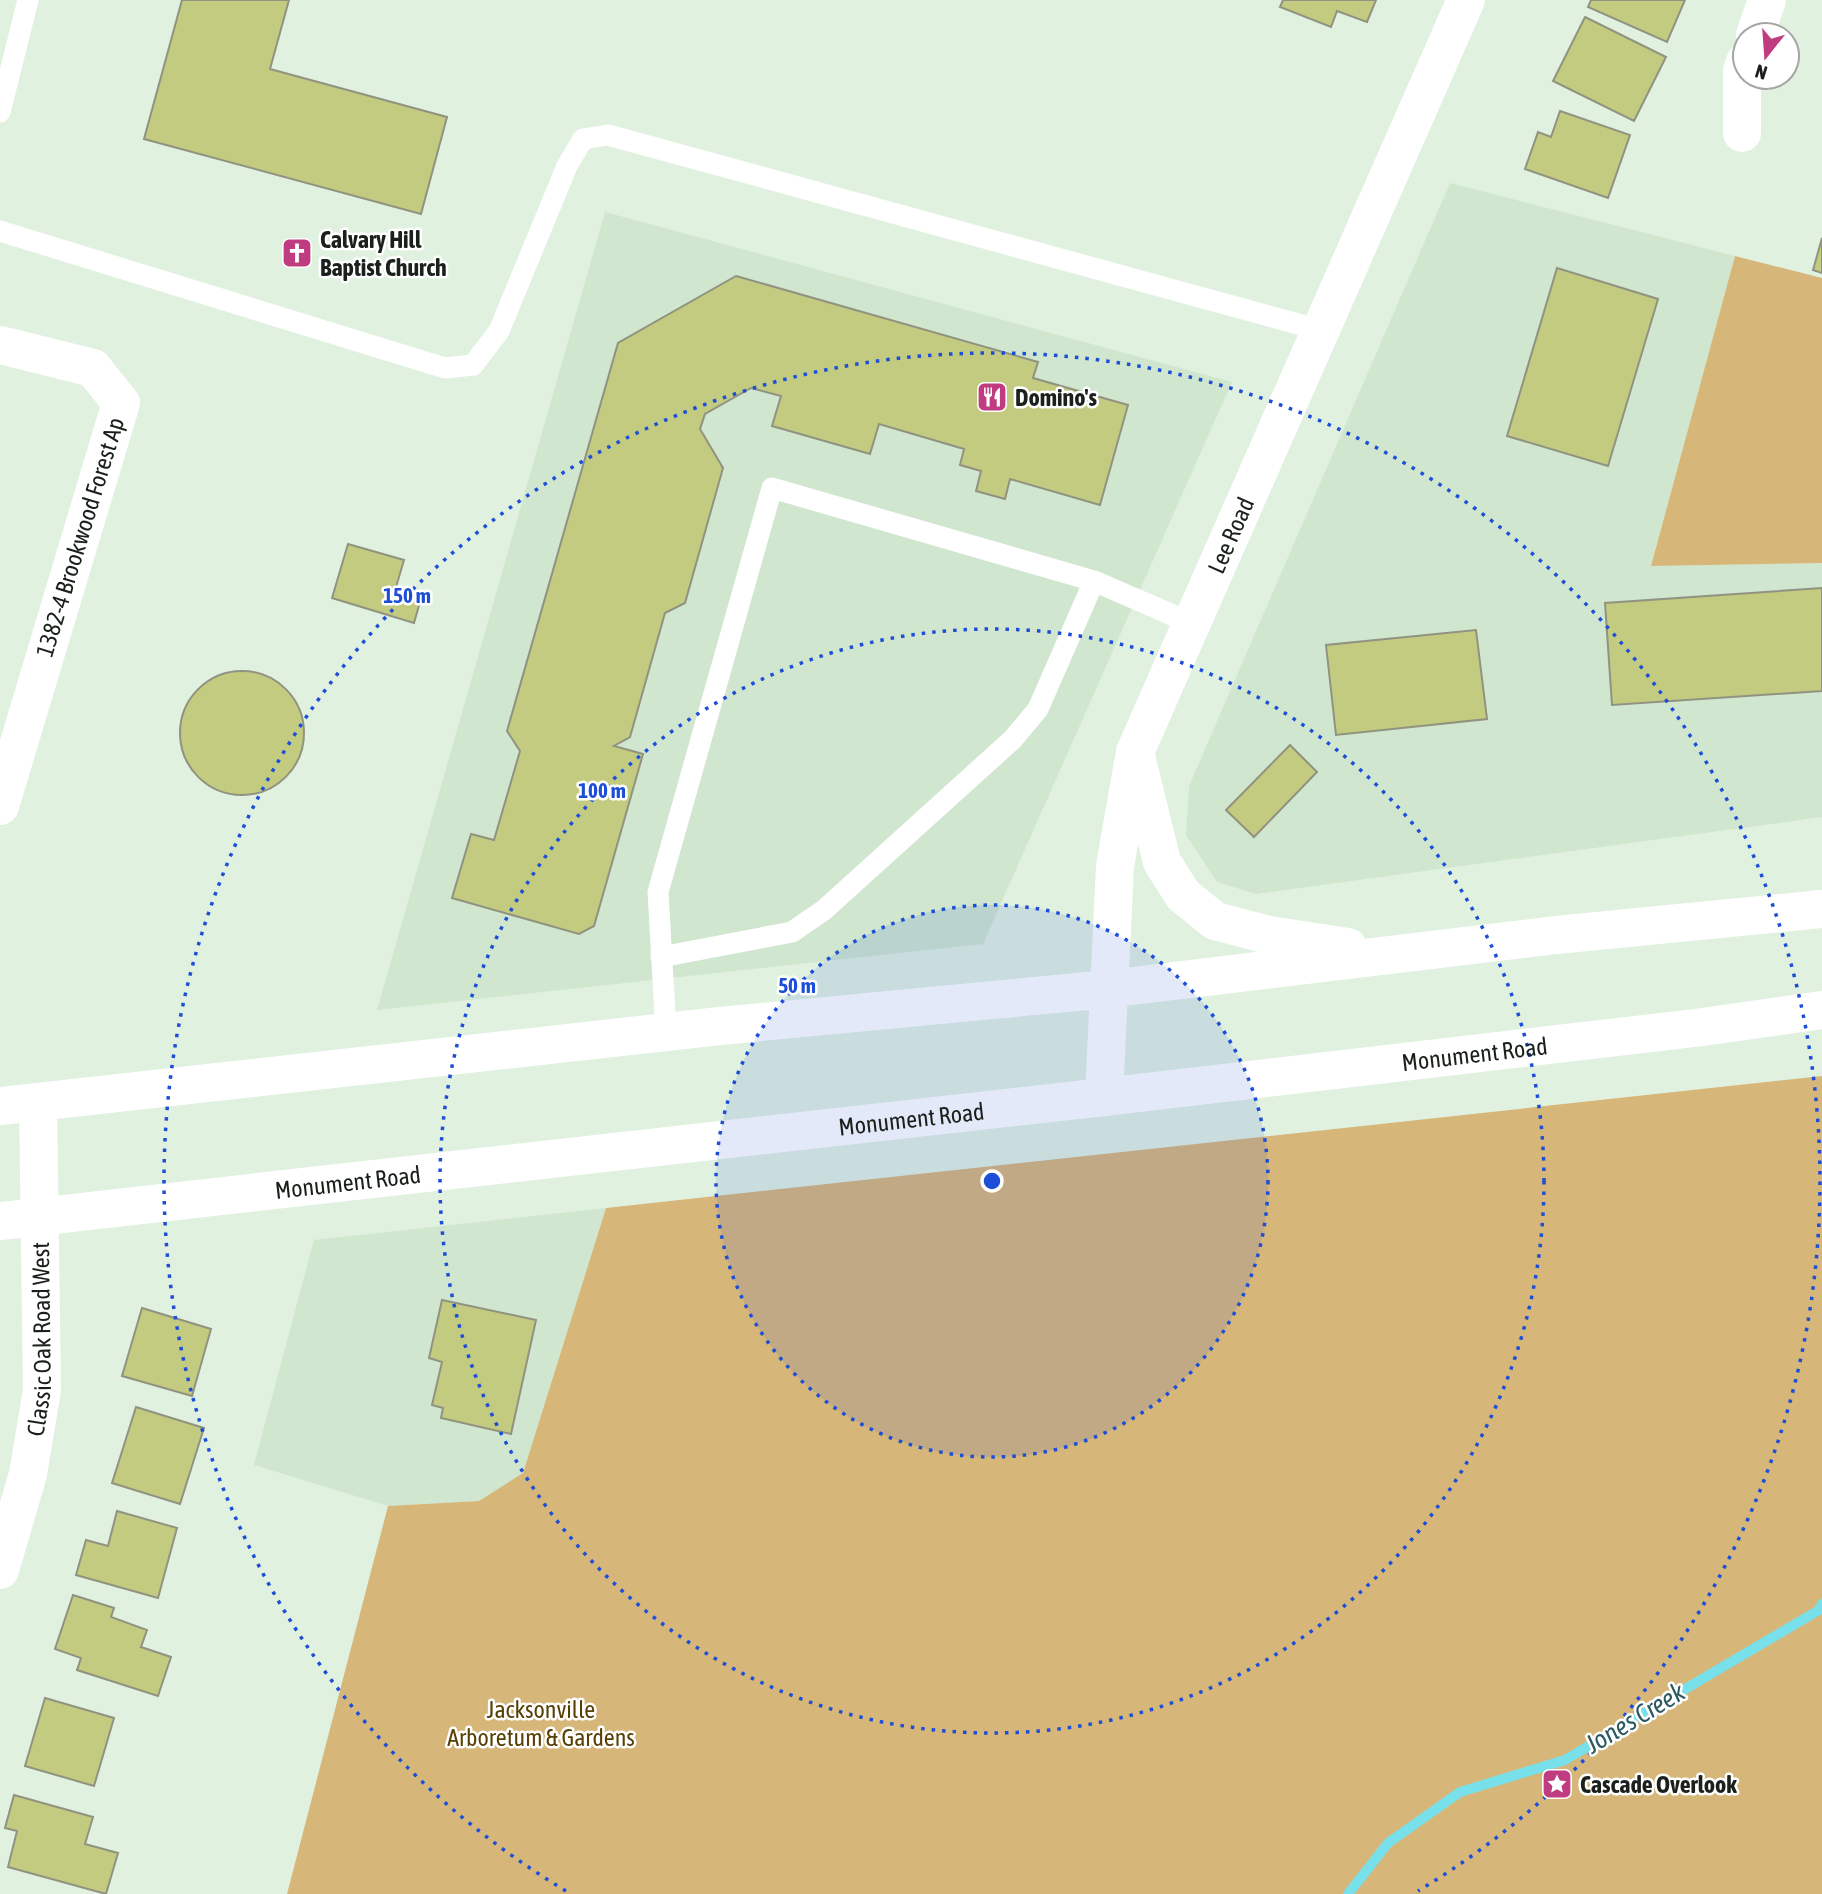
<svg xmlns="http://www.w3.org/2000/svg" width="1822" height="1894" font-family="'Asap Condensed',sans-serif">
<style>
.built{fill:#d0e6cf}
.green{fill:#d7b779}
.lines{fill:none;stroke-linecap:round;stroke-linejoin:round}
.stream{stroke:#78e0eb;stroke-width:10}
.building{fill:#c3cb80;stroke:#90937f;stroke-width:2}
.service{stroke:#fff;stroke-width:21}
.minor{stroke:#fff;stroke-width:38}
.tertiary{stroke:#fff;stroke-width:38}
.secondary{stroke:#fff;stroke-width:38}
.ring{fill:none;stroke:#1d4ed8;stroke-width:3.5;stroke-dasharray:3.5 7}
.labels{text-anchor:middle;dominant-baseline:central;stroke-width:5;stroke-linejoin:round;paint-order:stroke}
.poi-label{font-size:24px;font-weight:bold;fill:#1a201a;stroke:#fff;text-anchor:start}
.street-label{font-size:24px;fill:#1a201a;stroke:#fff}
.park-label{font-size:24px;fill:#584005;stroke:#fff}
.water-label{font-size:26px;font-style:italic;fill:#2b595e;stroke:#fff}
.centre{fill:#1d4ed8;stroke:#fff;stroke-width:3.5}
.ring-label{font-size:21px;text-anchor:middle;font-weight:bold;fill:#1d4ed8;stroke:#fff;stroke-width:5;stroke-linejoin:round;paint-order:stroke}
</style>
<rect width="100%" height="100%" fill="#e1f1e0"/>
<path class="built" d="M1450,183L1735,256L1651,566L1822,563V817L1256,894L1217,882L1186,835L1189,786Z
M605,212L1232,382L983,944L377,1010Z
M606,1208L523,1473L479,1501L388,1506L254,1465L314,1240Z"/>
<path class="green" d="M1735,256L1822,278V563L1651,566Z
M1822,1076V1894H287L388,1506L479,1501L523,1473L606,1208Z"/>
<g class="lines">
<path class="stream" d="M1348,1894L1388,1843L1460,1792L1565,1760L1819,1610L1822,1604"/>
</g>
<path class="building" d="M182,0H289L270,69L447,117L421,214L144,139Z
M1283,0H1376L1367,22L1337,11L1331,27L1280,7Z
M1591,0H1685L1667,42L1588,7Z
M1585,17L1666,57L1634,121L1553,81Z
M1560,111L1630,135L1608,198L1525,169L1538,132L1551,137Z
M1822,238V273L1813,270Z
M1557,268L1658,299L1608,466L1507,436Z
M736,276L1038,362L1033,378L1128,405L1100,505L1010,479L1005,499L976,491L981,471L960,465L964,449L879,424L870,454L772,426L781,396L751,388L705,414L700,429L723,468L685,603L665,613L630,737L614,746L643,754L594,926L579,934L452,898L471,834L494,840L520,751L507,731L618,343Z
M348,544L404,560L396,587L422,595L414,623L332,598Z
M1822,588V691L1612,705L1605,603Z
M1476,630L1487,719L1336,735L1326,645Z
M180 733a62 62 0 1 1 124 0a62 62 0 1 1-124 0Z
M1290,745L1317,772L1254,837L1226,810Z
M442,1300L536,1320L511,1434L441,1418L443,1408L432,1405L442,1362L429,1358Z
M142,1308L211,1329L192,1396L122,1376Z
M136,1407L204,1428L180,1504L112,1483Z
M117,1511L177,1528L158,1598L76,1575L86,1540L108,1546Z
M73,1595L114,1608L111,1617L147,1630L141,1647L171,1657L158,1696L77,1670L81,1658L55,1649Z
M45,1698L114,1718L94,1786L25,1766Z
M14,1795L93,1817L85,1844L118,1853L106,1894L8,1867L17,1831L5,1828Z"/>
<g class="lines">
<path class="service" d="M0,112L28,0
M0,231L445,368L473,365L499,331L567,166L583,139L608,135L1320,330
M661,957L792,932L824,910L1013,739L1038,709L1094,581
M666,1032L658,892L772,488L1094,581L1191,623"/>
<g class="minor">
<path d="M1755,35L1767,0"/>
<path d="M1742,133V71L1745,62"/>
<path d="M0,345L93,368L121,403L0,806"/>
<path id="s1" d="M0,1570L28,1474L42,1390L38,1102"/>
</g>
<path class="tertiary" id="s2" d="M1104,1097L1115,866L1135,752L1466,0"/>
<g class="secondary">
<path d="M1135,752L1162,862L1183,895L1215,921L1269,935L1348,947"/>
<path d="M0,1106L720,1026L1108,989L1556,935L1822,909"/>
<path id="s3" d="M0,1221L1104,1097L1695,1028L1822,1010"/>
</g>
</g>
<circle cx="992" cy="1181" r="276" fill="#1d4ed8" fill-opacity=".12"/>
<g class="ring">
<circle cx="992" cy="1181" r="276"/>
<circle cx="992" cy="1181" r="552"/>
<path d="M566 1891A828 828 0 1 1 1418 1891"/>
</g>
<defs>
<g id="church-square" transform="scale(1.575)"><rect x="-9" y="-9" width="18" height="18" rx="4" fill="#c03c80" stroke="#fff"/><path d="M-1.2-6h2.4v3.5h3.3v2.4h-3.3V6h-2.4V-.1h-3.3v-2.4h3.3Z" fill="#fff"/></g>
<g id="restaurant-square" transform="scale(1.575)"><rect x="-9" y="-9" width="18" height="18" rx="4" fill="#c03c80" stroke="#fff"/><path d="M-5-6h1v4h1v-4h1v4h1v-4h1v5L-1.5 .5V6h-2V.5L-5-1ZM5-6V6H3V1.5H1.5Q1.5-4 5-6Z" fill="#fff"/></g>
<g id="sight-square" transform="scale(1.575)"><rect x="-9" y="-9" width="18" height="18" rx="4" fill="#c03c80" stroke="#fff"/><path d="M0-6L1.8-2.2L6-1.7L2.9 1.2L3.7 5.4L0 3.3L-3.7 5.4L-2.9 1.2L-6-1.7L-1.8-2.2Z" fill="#fff"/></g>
</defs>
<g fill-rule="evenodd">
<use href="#church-square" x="297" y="253"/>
<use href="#restaurant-square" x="992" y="397"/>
<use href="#sight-square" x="1557" y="1784"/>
</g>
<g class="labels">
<g class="poi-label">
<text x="320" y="239">Calvary Hill<tspan x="320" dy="28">Baptist Church</tspan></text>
<text x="1015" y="397">Domino's</text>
<text x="1580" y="1784">Cascade Overlook</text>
</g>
<g class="street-label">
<text stroke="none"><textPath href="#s2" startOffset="584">Lee Road</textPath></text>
<text transform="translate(80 537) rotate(-73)">1382-4 Brookwood Forest Ap</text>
<text stroke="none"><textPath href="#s3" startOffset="1484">Monument Road</textPath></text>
<text stroke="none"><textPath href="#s3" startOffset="917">Monument Road</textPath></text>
<text stroke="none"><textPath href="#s3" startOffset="350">Monument Road</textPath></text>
<text stroke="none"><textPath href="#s1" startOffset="236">Classic Oak Road West</textPath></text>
</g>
<g class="park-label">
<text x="541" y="1709">Jacksonville<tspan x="541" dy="28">Arboretum &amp; Gardens</tspan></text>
</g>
<g class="water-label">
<text transform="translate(1635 1718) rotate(-31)">Jones Creek</text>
</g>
</g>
<circle cx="992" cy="1181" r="10" class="centre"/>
<g class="ring-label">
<text x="407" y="603">150 m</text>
<text x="602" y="798">100 m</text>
<text x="797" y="993">50 m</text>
</g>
<g transform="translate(1766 56) rotate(197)"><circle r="33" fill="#ffffff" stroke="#a3a6a3" stroke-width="2"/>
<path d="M0-5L12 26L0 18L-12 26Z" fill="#c03c80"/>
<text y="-10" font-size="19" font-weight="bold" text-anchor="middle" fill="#1a201a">N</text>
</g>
</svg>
